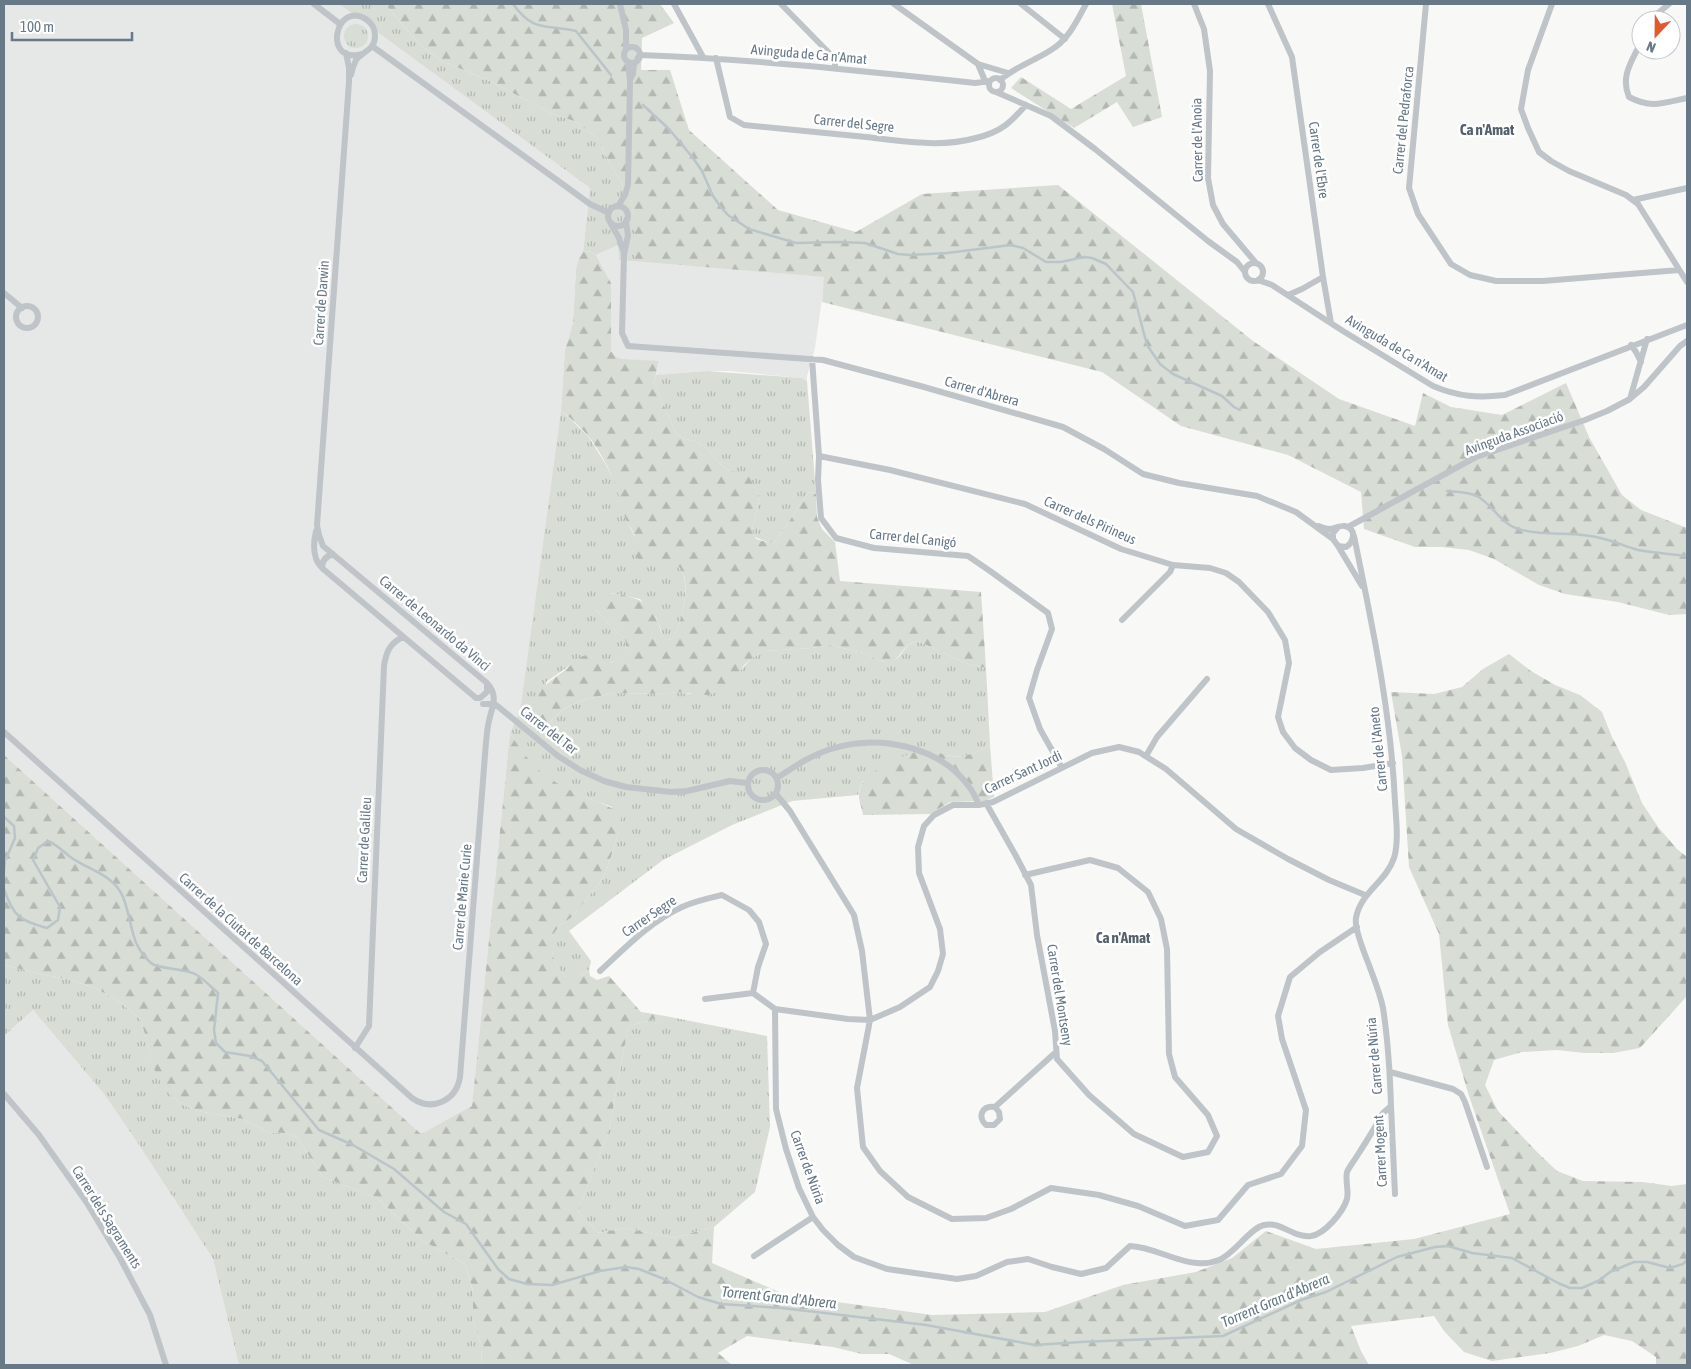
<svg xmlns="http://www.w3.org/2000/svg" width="1691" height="1369" font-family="'Asap Condensed',sans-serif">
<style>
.built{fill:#e6e7e7}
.grass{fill:url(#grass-tufts)}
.forest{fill:url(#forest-firs)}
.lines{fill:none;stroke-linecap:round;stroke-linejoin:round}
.stream{stroke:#bac5ca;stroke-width:2.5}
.minor{stroke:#bfc4c8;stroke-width:6}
.labels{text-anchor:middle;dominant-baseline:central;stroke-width:5;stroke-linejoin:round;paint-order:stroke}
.street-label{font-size:14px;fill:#677886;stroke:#fff}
.neighbourhood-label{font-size:15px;font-weight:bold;fill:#55616c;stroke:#fff}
.water-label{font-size:15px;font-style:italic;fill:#637982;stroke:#fff}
</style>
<defs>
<pattern id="grass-tufts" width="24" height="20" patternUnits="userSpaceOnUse" patternTransform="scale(1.25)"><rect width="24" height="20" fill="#d8ddd5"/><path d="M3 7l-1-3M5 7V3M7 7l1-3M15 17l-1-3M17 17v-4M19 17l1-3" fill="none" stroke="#b3b8b2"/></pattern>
<pattern id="forest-firs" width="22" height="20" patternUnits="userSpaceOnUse" patternTransform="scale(1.25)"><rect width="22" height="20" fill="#d8ddd5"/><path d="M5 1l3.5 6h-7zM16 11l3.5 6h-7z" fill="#b3b8b2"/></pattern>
</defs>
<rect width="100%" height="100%" fill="#f8f8f6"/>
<path class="built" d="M4,4H339L590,188L583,252L579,258L576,269L573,323L565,350L561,410L520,711L510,733L472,1107L421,1134L4,755Z
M618,245L619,259L825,277L815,348L807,376V381L802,378L729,371H706L656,375L659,362L623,359L616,357L611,351V283L596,255Z
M33,1010L104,1094L139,1145L213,1259L239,1365H4V1036Z"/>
<path class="grass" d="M339,4H385L420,45L442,61L490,81L553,114L577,122L598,139L609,162L623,185L627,187L634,214V261L619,260L618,245L596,255L589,251L583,252L590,188Z
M344 36a12 12 0 1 1 24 0a12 12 0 1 1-24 0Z
M706,371L802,378L807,381L816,494L809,492L775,542L769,543L755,537L752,530L760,497L747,474C741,472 733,472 728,470C716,464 712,449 699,443C689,438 685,442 675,432L654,382L656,375Z
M561,410L588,436L605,463L615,482L627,522L648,562C656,561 665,559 672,561C696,571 682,622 673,639L667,640L664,638L656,617L640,599L612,593L595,609C602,615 607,623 614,629C617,633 623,635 625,640C629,651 616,665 605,663C600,662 595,659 590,656L569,666L546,682L548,724L563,709L586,699L614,693L669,694L675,692L690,694L739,672L751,659L763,651L812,648L830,645L863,653L886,663C889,662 892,662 895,660C904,655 903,644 918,641L965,663L986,668L990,745C974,755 959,759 941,754L862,782L858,795L792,801L732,825L663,860L569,931L591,961L589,970L578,977H566L555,964L552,951V936L560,925L572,917L598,885L606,872L619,831L611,806C582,797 550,785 530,762C522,753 516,743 510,733L520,711Z
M4,965L40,974L67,979L95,988L119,1001L141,1020L155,1070L171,1095L183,1105L198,1111L243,1119L268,1132L284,1133L297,1137L323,1177L377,1198L423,1241L465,1264L473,1292V1320L482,1348L481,1365H239L213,1259L139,1145L104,1094L33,1010L4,1036Z
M660,1015L767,1036L770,1127L755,1192L714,1227L673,1238L625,1228L598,1233L578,1211L609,1130L628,1027C639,1022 650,1023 660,1015Z"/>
<path class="forest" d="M385,4H660L674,23L642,38L641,70H670L689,130L778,210L856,232L922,194L1058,185L1253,341L1339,399L1415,426L1423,393L1451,407L1502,415L1566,383L1589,437L1622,495L1641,510L1687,528V614L1669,615L1618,602L1565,594L1539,585L1494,559L1469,550L1442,547H1415L1364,529L1361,492L1288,455L1181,426L1102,372L822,302L824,277L634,261V214L627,188L623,185L609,162L598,139L577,122L553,114L490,81L442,61L420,45Z
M1112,4H1141L1162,117L1133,127L1117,102L1074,128L1011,88L1021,77L1071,109L1126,76Z
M589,251L596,255L611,283V351L616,357L623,359L659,361L654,382L675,432C685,442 689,438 699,443C712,449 716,464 728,470C733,472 741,471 747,473L760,497L752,530L756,539L769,543L775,542L809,492L816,494L817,517L822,529L835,542L840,581L981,592L986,668L965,663L918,641C904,643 902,655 892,663H886L863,653L830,645L812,648L764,651L751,659L744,665L730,689L707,695L675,692L669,694L614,693L586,699L563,709L548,724L540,722C526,695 545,685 564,671C572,665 576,657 587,655C601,659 609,671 621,655C625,651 627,646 625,640C623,635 617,633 614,629C607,623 602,615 595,609V605C598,596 609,592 618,594C639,599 649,601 658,622C660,629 662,636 667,640L673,639C681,624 689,591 684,576C674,546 647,574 636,556C632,549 637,541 634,534C632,529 628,525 626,520C622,508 619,496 615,483C609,468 599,450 589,437C581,427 570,418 561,410L565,350L573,323L576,269L579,258L583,252Z
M1509,654L1531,671L1555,685L1580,695L1602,712L1612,737L1625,762L1642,803L1658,827L1677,849L1687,857V996L1640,1048L1613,1053H1585L1557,1050L1522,1052L1494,1060L1485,1085L1498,1111L1537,1152L1557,1171L1583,1181L1642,1182L1672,1186L1687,1184V1365H1656V1357L1632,1341L1604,1335L1578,1346L1550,1353L1492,1361L1464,1352L1444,1331L1434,1316L1351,1326L1361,1351L1369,1365H914L889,1354H862L833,1347L747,1336L718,1353L732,1365H481L482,1348L473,1320V1291L465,1264L423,1241L377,1198L323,1177L297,1137L284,1133L268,1132L243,1119L198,1111L183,1105L171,1095L161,1083L155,1071L141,1020L119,1001L95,988L67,979L40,974L4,965V755L421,1134L472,1106L510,733C531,767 546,780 583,796C597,802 610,805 622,815L619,831L606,872L598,885L572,917L560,925L552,936V951L555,964L566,977H578L589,970L590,976L597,980L609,976L641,1012L660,1015C650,1023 639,1022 628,1027L609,1130L578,1211L598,1233L625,1228L673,1238L714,1227L712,1263L786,1295L932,1315L1045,1312L1123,1285L1196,1272L1232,1258L1266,1231L1316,1249L1414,1239L1510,1214L1469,1096L1448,1025L1439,934L1409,867L1402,756L1391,692L1434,694L1462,687L1483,669Z
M990,745L994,797L984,801L950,802L930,814L863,815C862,808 858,799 859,793C860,790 861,784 863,782C871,769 909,752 924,750C931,749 936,752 942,754C959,760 975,754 990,745Z"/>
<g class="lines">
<path class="stream" d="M513,4C534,33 545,24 576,31L611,75
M643,105L669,129L693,158L702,171L713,196L720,206L728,215L749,229L796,243L839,242L865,243L898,254L910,255L947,253L1011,245L1023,248L1046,262H1061L1084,257L1092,258L1106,264L1133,292L1147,345L1160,364L1173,374L1222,396L1234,407L1240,410
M1447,491C1457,492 1468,492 1477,496C1493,505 1501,524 1518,529C1542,536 1567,532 1590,536C1609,538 1622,546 1638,550C1654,553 1671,554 1687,556
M4,817L14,826L15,838L5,861L4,872
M4,889C13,916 20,921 47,928L58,920L60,907L33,860L38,848L48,841C57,845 62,850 69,856C87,870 114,874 123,897C133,921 129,944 151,963C157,969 183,968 195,974C203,978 211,987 218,993L214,1030L216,1043L225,1052L250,1056L262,1061L319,1130L353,1145L394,1169L444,1212L466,1224L498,1269L509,1279L527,1284L552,1285L600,1271L626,1267L639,1269L664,1279L698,1297L721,1304L782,1308L926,1325L1035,1345L1081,1342L1223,1336L1301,1300L1326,1292L1397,1257L1435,1247L1448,1246L1472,1253L1512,1258L1558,1283L1570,1288H1582L1600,1280L1610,1272L1634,1262H1647L1670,1268L1683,1264L1687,1260"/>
<path class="minor" d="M314,4L340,24
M620,4L626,30V48
M674,4L703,57
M781,4L835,59V68
M894,4L978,64L985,81
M1021,4L1065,39
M1194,4L1204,29L1210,71L1208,178L1213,205L1223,224L1256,263
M1268,4L1292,57L1323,277L1331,323
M1426,4L1409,188L1418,214L1451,264L1470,275L1496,281H1543L1679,270
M1552,4L1528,70L1521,109L1528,128L1539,152L1551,161L1569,171L1626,195L1638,204L1687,282
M1654,20L1658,13L1669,4
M1641,42C1632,61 1620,76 1629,97C1652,109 1663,103 1687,98
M372,46L590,204L609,213
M624 55a8 8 0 1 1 16 0a8 8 0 1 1-16 0Z
M640,55C752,59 863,71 975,83L990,81
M716,58L730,117L744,125C785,129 825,133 866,137C902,141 940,148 976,138C1001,132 1010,123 1026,105
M978,64L1008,73
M351,75C352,70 354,64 356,60C363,51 375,50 375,36C375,29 372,23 366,19C335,0 322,65 362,54
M989 85a7 7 0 1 1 14 0a7 7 0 1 1-14 0Z
M630,80L633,74L634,63
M1000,80C1015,67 1034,61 1051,50C1068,40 1077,21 1086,4
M996,92L1051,116L1095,149L1208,241L1237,262L1245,272
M1633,200L1687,188
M618,206L625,195L628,185L630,81L628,62
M608 216a10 10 0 1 1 20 0a10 10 0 1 1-20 0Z
M626,222L628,235L624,255L622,333L628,346L823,360L924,387L1063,427L1104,449L1143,474L1179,483L1257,496L1296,512L1333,539
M611,224L619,238L624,253
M1245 272a9 9 0 1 1 18 0a9 9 0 1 1-18 0Z
M1258,280L1272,285L1343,331L1433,386C1459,397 1478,398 1505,395L1687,325
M4,293L22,308
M1288,295L1302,289L1323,277
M16 317a11 11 0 1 1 22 0a11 11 0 1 1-22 0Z
M1631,345L1636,352L1641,362
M812,359L819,456L818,480L821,518L836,538L874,548L968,556L990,571L1048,613L1052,629L1037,670L1029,698L1040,729L1062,768
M1631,398L1644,387L1680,346L1687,341
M819,456L890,470L1025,504L1121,549L1173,565L1210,568L1226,573L1239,582L1268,612L1285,640L1289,663L1278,717L1283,732L1295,748L1311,760L1331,770L1363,768L1393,763
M1318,526C1322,527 1326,529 1330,529C1335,529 1340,525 1345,526C1357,529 1354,542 1346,547L1338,546L1333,539V533L1338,527
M1348,527L1476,457L1585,420L1607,411L1630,399L1647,339
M316,531C313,544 312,558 322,568
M1338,546L1362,586
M333,554C326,556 322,560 322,568L476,698H480L487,692V683
M1122,620L1170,572L1173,565
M483,704H495L558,756L580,770L604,781L626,787L671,792L687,791L730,781L747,783
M4,732L412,1098C432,1112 456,1101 460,1077L486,742C487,735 487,728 489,721C492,706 499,696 487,683L323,546L319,535L317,525L349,82V68L346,53
M1146,756L1157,737L1207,679
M748 785a15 15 0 1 1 30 0a15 15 0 1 1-30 0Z
M777,778C794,767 811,755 831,749C877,734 940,745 970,788C974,793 976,799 979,805
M776,794L790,811L854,915L862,951L870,1020L857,1088L863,1147L880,1171L908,1197L952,1219L986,1218L1011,1209L1051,1188L1099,1195L1138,1206L1185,1226L1218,1220L1248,1185L1281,1174L1302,1146L1306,1110L1282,1039L1278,1016L1290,977L1320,952L1357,927
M986,803L1016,856L1031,885L1037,935L1055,1031L1057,1059L1089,1095L1134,1134L1183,1157L1208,1152L1217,1136L1208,1115L1175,1077L1169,1054L1167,949L1161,919L1148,892L1118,868L1090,860L1025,875
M600,971C625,948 651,921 682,907C695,901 709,898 722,895L749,910L759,922L766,944L758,967L753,993
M753,993L775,1009L848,1019L870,1020L900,1007L930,987L938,971L943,954L940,929L919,873L918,847L924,826L934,815L953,805H979L993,802L1092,753L1119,747L1139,752L1166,769L1236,829L1288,859L1329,880L1365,895
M705,999L753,993
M775,1009L776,1109L786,1149L799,1188L813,1217L823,1230L838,1245L854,1257L887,1269L957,1279L976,1276L1007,1262L1028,1259L1052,1267L1081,1274L1106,1268L1130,1246C1159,1247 1189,1272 1219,1260C1234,1254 1250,1228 1264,1225C1281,1221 1293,1238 1311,1236C1325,1234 1343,1212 1347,1199C1349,1190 1345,1181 1347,1172C1349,1167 1354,1161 1357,1156C1366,1142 1375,1128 1383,1113L1391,1106C1390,1074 1388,1040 1383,1008C1380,993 1374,979 1369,965C1365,955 1354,927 1356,918C1360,893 1386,882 1394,858C1399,842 1396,818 1395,802C1391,712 1372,624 1354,536
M355,1048L369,1026L384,666C386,652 390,643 403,637
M1390,1072L1453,1089L1461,1094L1465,1102L1487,1167
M4,1094L39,1135L87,1203L120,1258L150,1315L166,1365
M1391,1106L1395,1194
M995,1107L999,1112L1000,1119L994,1125H986C977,1117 982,1105 995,1107L1056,1052
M754,1256L813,1217"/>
</g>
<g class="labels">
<g class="street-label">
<text transform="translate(809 54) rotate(5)">Avinguda de Ca n'Amat</text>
<text transform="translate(1403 120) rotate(-84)">Carrer del Pedraforca</text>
<text transform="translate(854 123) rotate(6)">Carrer del Segre</text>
<text transform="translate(1197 140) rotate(-91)">Carrer de l'Anoia</text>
<text transform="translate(1319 160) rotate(82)">Carrer de l'Ebre</text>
<text transform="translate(321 303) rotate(-86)">Carrer de Darwin</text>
<text transform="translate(1397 348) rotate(31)">Avinguda de Ca n'Amat</text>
<text transform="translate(982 391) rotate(16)">Carrer d'Abrera</text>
<text transform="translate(1514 433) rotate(-20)">Avinguda Associació</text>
<text transform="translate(1090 520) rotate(24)">Carrer dels Pirineus</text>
<text transform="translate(913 538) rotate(6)">Carrer del Canigó</text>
<text transform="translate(435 623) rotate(40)">Carrer de Leonardo da Vinci</text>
<text transform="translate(549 730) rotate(38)">Carrer del Ter</text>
<text transform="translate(1378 749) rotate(-96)">Carrer de l'Aneto</text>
<text transform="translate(1023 772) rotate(-25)">Carrer Sant Jordi</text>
<text transform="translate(364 840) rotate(-87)">Carrer de Galileu</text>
<text transform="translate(462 897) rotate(-85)">Carrer de Marie Curie</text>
<text transform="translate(649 916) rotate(-34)">Carrer Segre</text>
<text transform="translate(241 929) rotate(42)">Carrer de la Ciutat de Barcelona</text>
<text transform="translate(1060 995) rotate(81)">Carrer del Montseny</text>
<text transform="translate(1374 1056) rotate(-95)">Carrer de Núria</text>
<text transform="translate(1380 1151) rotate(-93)">Carrer Mogent</text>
<text transform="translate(808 1167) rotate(70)">Carrer de Núria</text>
<text transform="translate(107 1217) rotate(58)">Carrer dels Sagraments</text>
</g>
<g class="neighbourhood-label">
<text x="1487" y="129">Ca n'Amat</text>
<text x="1123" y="937">Ca n'Amat</text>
</g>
<g class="water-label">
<text transform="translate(779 1297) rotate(6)">Torrent Gran d'Abrera</text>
<text transform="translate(1275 1300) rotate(-23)">Torrent Gran d'Abrera</text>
</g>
</g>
<rect width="1691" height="1369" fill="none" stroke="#677886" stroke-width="10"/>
<g transform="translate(1656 35) rotate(202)"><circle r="24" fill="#ffffff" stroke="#c2c9cf"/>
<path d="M0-4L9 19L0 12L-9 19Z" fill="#e2592c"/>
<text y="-8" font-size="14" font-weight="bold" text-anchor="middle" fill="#677886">N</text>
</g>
<path d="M12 32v8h120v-8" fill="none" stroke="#677886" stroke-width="2.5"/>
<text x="20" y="32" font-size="15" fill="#677886" stroke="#ffffff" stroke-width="4" paint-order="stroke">100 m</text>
</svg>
